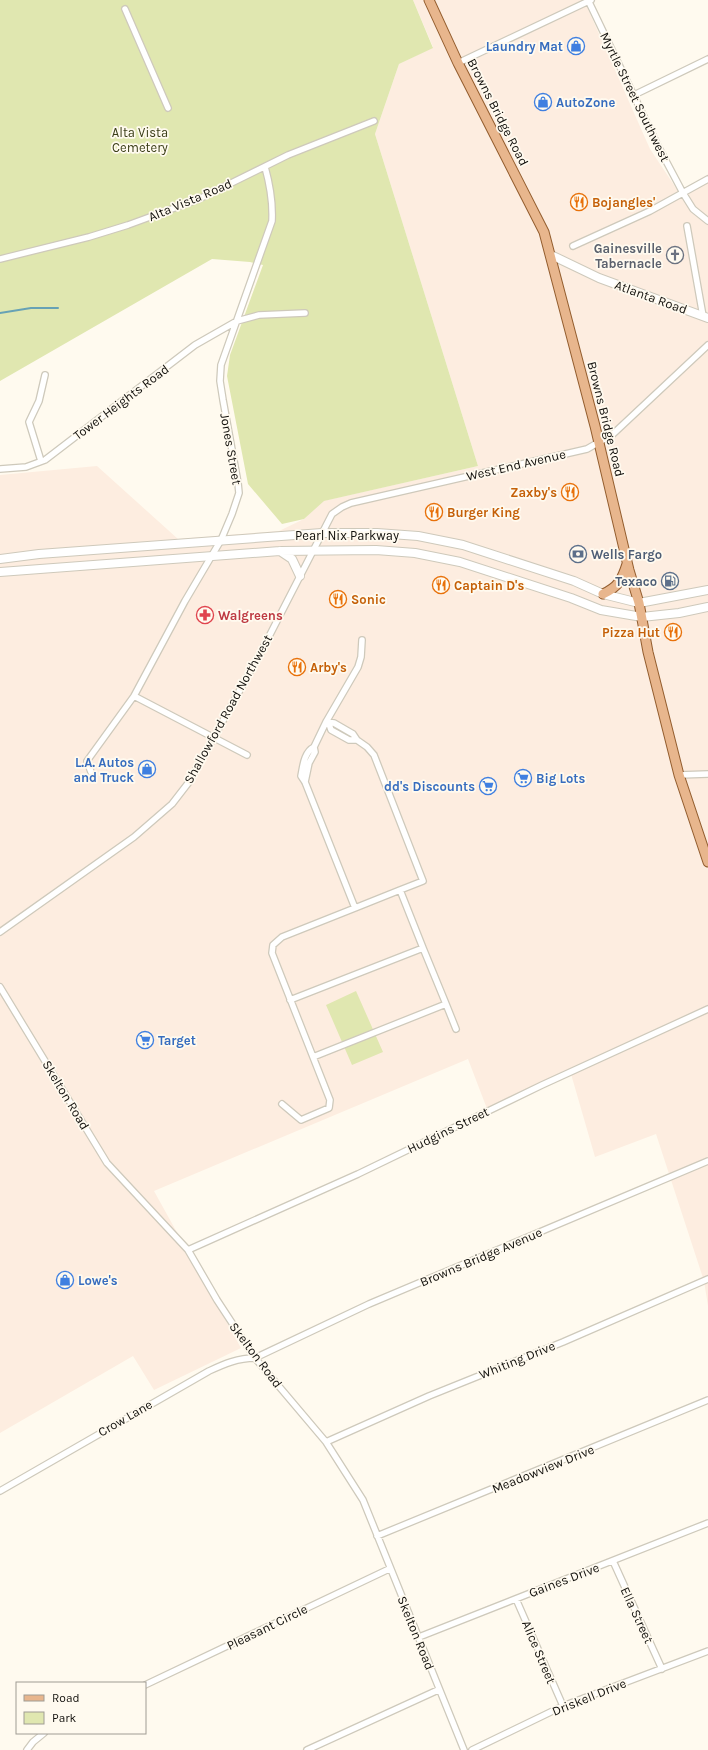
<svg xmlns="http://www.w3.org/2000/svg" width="708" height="1750" font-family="Karla,sans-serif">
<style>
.commercial{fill:#fdede0}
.green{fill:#e0e7b0}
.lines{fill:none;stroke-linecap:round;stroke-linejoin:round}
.stream{stroke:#67a2b5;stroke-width:2}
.street-casing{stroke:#cec9bb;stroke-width:8}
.secondary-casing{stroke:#cec9bb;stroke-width:10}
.primary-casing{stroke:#935d2e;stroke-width:11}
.street{stroke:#fff;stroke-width:5.5}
.secondary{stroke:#fff;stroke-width:8}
.primary{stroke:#e8b68d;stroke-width:9}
.labels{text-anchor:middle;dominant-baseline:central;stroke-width:3.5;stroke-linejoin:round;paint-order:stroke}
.shop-label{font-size:13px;font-weight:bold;fill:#366cbe;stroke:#fffaef;text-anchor:start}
.street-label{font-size:13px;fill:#12100c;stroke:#fffaef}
.park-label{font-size:13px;fill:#3b3e18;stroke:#fffaef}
.food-label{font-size:13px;font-weight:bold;fill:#c56008;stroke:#fffaef;text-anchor:start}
.worship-label{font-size:13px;font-weight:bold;fill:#5b616d;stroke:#fffaef;text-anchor:end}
.service-label{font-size:13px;font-weight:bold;fill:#4e5e75;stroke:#fffaef;text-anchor:start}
.health-label{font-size:13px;font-weight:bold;fill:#be3a42;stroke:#fffaef;text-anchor:start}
</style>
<rect width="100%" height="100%" fill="#fffaef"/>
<path class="commercial" d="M413,0H584L650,149L678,191L708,177V1306L704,1281L656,1134L595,1157L571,1074L489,1114L468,1059L154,1191L241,1348L154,1390L133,1356L0,1433V475L97,466L178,539L279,531L304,519L323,501L478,466L375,134L399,64L433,47Z"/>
<path class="green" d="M0,0H413L433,48L399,64L375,134L478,466L324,501L304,519L282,524L248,484L227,376L230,355L263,265L250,262L212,259L0,381Z
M356,991L383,1052L352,1065L326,1005Z"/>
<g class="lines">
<path class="stream" d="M0,313L31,308H58"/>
<g class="street-casing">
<path id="street" d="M588,0L657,144L683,193L693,209L708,221
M125,9L168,108
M458,63L591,0
M634,95L708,59
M687,226L703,316
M573,246L650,211L708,179
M0,259L89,237L128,225L199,199L288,155L374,121
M41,461L29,422L39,401L45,375
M0,469L26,467L45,460L195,345L237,321L259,315L305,313
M134,696L247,755
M326,722L334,723L353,734L357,740L367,747L374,755L423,881L400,890L423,948
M329,724L331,730L349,740H357
M91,772L87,761L134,696L185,601L221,540L232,514L239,493L238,483L223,400L220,381L221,365L272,221C273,202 270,185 265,167
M679,775L708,774
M305,782L309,763L315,752L314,747
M355,908L400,890
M0,932L134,837L172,804L189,782L261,652L332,514L342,507L351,503L587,449L613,434L708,345
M0,987L107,1163L188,1250L217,1300L255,1358L326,1442L363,1500L464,1750
M290,1000L423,948L446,1004L313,1057
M446,1004L456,1029
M282,1104L301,1120L329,1108L330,1100L272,953L273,945L282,937L355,908L305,782L301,776C303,766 304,752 314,747L326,722L358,667L361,657L362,640
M188,1250L358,1174L542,1085L708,1009
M326,1442L429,1396L563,1342L708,1279
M0,1491L209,1371C224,1364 238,1358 255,1358L369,1304L708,1161
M377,1536L708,1400
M613,1561L662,1669
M516,1599L563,1706
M419,1637L708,1523
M145,1685L389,1569
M27,1750L33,1742L44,1733
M307,1750L438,1690
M472,1750L563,1706L708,1651"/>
</g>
<g class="secondary-casing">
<path id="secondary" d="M551,255L599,278L708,318
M280,551L292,559L300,576
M0,559L39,554L322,533H377L418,536L463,545L574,581L603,594L639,603L708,590
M0,572L280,551L376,550L415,553L460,562L571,598L601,610L642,617L679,613L708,607"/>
</g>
<g class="primary-casing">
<path id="primary" d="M429,0L458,63L544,232L595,426L629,570L639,603L648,652L679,775L708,862
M603,594C618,587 622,580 627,564"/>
</g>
<use href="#street" class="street"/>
<use href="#secondary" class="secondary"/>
<use href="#primary" class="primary"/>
</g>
<defs>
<g id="shop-ring" transform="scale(0.9)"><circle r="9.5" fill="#fffaef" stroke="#3f7fe0" stroke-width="1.5"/><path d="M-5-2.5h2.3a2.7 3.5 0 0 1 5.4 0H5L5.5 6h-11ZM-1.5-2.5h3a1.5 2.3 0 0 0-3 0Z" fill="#3f7fe0"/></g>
<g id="restaurant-ring" transform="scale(0.9)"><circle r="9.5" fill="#fffaef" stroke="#e8710a" stroke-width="1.5"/><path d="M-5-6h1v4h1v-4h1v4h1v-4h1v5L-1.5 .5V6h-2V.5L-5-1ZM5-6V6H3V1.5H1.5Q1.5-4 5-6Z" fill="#e8710a"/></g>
<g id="church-ring" transform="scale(0.9)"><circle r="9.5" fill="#fffaef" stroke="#6b7280" stroke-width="1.5"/><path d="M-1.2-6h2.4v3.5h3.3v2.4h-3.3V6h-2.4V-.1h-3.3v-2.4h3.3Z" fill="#6b7280"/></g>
<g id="bank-ring" transform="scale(0.9)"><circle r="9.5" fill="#fffaef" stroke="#5c6f8a" stroke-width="1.5"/><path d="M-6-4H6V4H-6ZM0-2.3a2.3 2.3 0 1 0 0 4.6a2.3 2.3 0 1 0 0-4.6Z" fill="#5c6f8a"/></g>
<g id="fuel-ring" transform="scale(0.9)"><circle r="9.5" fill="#fffaef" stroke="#5c6f8a" stroke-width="1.5"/><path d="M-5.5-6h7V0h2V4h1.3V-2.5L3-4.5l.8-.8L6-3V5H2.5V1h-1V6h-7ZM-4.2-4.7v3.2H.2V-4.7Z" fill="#5c6f8a"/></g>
<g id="pharmacy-ring" transform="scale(0.9)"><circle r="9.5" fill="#fffaef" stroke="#e0444e" stroke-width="1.5"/><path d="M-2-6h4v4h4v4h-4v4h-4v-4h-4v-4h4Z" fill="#e0444e"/></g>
<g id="supermarket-ring" transform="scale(0.9)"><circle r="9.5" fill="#fffaef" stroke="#3f7fe0" stroke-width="1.5"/><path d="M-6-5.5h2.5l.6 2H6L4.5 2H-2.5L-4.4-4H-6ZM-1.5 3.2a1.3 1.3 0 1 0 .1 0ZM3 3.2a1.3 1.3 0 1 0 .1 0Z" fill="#3f7fe0"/></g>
</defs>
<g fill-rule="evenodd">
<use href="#shop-ring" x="576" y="46"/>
<use href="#shop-ring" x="543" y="102"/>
<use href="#restaurant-ring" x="579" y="202"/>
<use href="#church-ring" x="675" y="255"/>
<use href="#restaurant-ring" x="570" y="492"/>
<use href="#restaurant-ring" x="434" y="512"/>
<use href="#bank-ring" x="578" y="554"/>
<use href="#fuel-ring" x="670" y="581"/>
<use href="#restaurant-ring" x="441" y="585"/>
<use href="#restaurant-ring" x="338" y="599"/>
<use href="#pharmacy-ring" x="205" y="615"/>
<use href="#restaurant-ring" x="673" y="632"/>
<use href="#restaurant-ring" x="297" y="667"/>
<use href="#shop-ring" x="147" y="769"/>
<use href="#supermarket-ring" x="523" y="778"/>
<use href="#supermarket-ring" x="488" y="786"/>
<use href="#supermarket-ring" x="145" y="1040"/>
<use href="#shop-ring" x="65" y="1280"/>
</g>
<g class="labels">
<g class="shop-label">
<text x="563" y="46" text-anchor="end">Laundry Mat</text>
<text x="556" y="102">AutoZone</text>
<text x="134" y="762" text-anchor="end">L.A. Autos<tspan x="134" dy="15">and Truck</tspan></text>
<text x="536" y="778">Big Lots</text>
<text x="475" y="786" text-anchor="end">dd's Discounts</text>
<text x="158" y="1040">Target</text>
<text x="78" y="1280">Lowe's</text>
</g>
<g class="street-label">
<text transform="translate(635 97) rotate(64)">Myrtle Street Southwest</text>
<text transform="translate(498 112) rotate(63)">Browns Bridge Road</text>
<text transform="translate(190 200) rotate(-23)">Alta Vista Road</text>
<text transform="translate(651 297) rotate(20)">Atlanta Road</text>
<text transform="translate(121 402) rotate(-37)">Tower Heights Road</text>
<text transform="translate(606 419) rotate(76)">Browns Bridge Road</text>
<text transform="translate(231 449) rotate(80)">Jones Street</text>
<text transform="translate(516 465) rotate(-13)">West End Avenue</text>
<text x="347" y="535">Pearl Nix Parkway</text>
<text transform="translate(228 709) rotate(-61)">Shallowford Road Northwest</text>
<text transform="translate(66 1095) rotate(59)">Skelton Road</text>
<text transform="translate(448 1130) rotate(-26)">Hudgins Street</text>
<text transform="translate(481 1257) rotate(-23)">Browns Bridge Avenue</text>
<text transform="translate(256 1355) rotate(53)">Skelton Road</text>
<text transform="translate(517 1360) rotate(-22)">Whiting Drive</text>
<text transform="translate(125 1418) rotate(-30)">Crow Lane</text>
<text transform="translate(543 1469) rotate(-22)">Meadowview Drive</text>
<text transform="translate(564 1580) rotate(-21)">Gaines Drive</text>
<text transform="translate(637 1615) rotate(65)">Ella Street</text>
<text transform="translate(267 1627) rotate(-26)">Pleasant Circle</text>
<text transform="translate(416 1633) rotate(68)">Skelton Road</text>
<text transform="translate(539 1652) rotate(67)">Alice Street</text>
<text transform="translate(589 1697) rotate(-22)">Driskell Drive</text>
</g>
<g class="park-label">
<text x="140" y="132">Alta Vista<tspan x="140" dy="15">Cemetery</tspan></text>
</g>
<g class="food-label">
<text x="592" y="202">Bojangles'</text>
<text x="557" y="492" text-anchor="end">Zaxby's</text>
<text x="447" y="512">Burger King</text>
<text x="454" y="585">Captain D's</text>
<text x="351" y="599">Sonic</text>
<text x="660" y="632" text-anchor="end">Pizza Hut</text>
<text x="310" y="667">Arby's</text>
</g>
<g class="worship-label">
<text x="662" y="248">Gainesville<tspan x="662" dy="15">Tabernacle</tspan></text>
</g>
<g class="service-label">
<text x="591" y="554">Wells Fargo</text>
<text x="657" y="581" text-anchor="end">Texaco</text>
</g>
<g class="health-label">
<text x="218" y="615">Walgreens</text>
</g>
</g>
<rect x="16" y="1682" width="130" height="52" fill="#fffaef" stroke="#a09c94"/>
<rect x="24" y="1695" width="20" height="6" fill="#e8b68d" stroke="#a09c94"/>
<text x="52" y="1702" font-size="12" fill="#12100c">Road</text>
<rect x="24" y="1712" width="20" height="12" fill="#e0e7b0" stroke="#a09c94"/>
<text x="52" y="1722" font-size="12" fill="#12100c">Park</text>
</svg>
